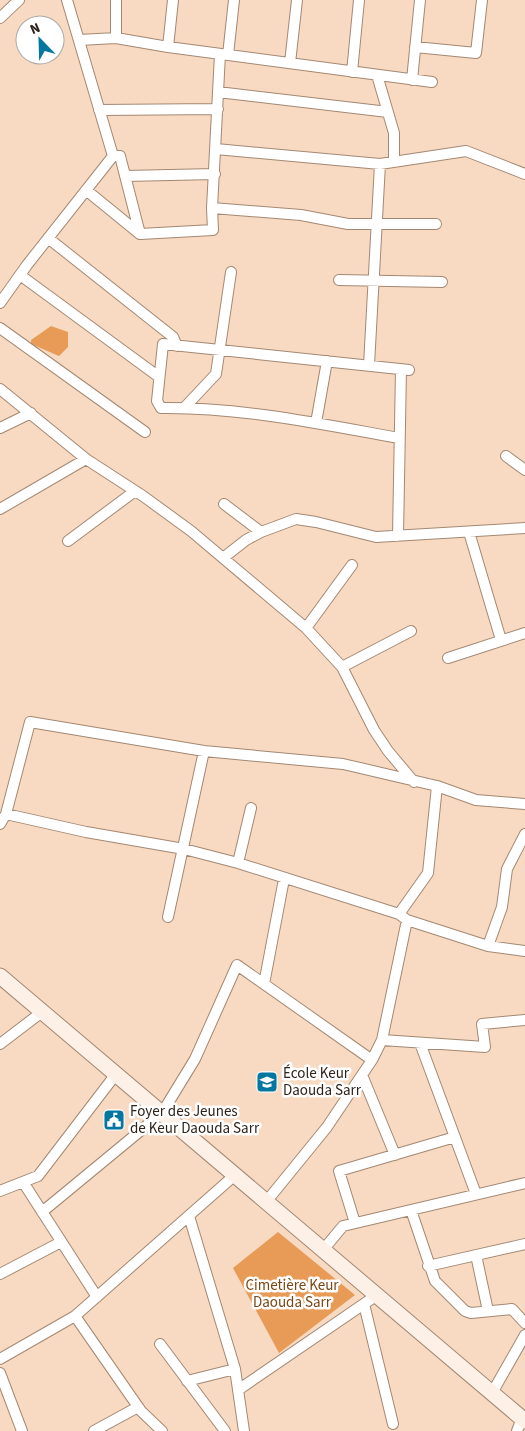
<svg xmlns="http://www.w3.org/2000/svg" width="525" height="1431" font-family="'Source Sans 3',sans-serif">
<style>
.green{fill:#e79b57}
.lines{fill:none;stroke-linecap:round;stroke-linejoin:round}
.street-casing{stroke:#a38872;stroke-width:12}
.secondary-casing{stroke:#a38872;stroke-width:17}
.street{stroke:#fff;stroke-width:10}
.secondary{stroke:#fdf0e6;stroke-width:15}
.labels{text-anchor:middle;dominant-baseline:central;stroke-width:5;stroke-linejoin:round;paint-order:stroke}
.poi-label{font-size:15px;fill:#2e231a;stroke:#fff;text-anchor:start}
.park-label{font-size:15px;fill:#794714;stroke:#fff}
</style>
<rect width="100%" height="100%" fill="#f8dac2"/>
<path class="green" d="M51,326L68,332V347L59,356L31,344V340Z
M278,1232L355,1295L279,1353L233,1268Z"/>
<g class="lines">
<g class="street-casing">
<path id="street" d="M67,0L113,156
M0,18L19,0
M116,38V0
M79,40L116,38L168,47L432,82
M168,47L173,0
M415,47L476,53L482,0
M228,55L234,0
M290,63L297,0
M352,72L359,0
M377,75L394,133V162
M412,80L420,0
M218,92L388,112
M99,110L218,109
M216,149L380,164L466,151L525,174
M113,156H120L140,234
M125,176L215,174
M86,190L140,234L213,230L212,208L220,54
M212,208L301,215L348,224H436
M48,238L173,337L177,346
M20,275L159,377
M339,280L442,282
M0,303L27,265L113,156
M0,328L145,432
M369,365L380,164
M0,389L86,459L143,496L191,531L306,628L342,667L374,730L388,751L414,782
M185,407L216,374L231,272
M316,423L327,361
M0,428L31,413
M399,438C321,424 241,407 161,408L157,401L163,344L409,370
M506,456L525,470
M224,504L261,532L296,519L316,522L376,537L525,528
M0,509L86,459
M469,532L501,640
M398,536L401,369
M68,541L135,491
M223,558L246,540L261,532
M306,628L352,565
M448,658L525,633
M342,667L411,631
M6,814L86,832L184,849L238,863L399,914L407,920L488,946L525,951
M0,824L6,814L30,722L204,751L343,764L437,786L476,800L525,804
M238,863L251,808
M399,914L428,873L437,786
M168,917L204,751
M488,946L502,907L507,869L525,834
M264,984L284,879
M382,1040L485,1047L482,1024L525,1020
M420,1043L476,1194
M0,1044L42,1012
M362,1075L395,1155
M23,1182L97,1297
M0,1191L38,1176L116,1074
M266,1202L327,1127L372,1060L382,1040L407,920
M411,1210L435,1281L465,1311L471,1313L512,1309L525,1323
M42,1212L162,1113L195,1059L237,965L372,1060
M189,1216L235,1369L244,1431
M355,1223L339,1171L455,1137
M323,1250L343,1226L525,1183
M476,1255L488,1311
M428,1266L525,1244
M0,1274L61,1242
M364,1304L393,1424
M75,1316L141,1411L162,1431
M160,1344L225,1431
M0,1359L75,1316L235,1175
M0,1373L22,1431
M187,1381L235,1369
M238,1390L377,1295
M492,1393L525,1335
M94,1431L138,1407
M517,1431L522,1418"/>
</g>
<g class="secondary-casing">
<path id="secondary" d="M0,976L525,1421"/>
</g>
<use href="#street" class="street"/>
<use href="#secondary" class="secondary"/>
</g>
<defs>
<g id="school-square" transform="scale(1.125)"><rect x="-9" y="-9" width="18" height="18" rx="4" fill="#0477a1" stroke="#fff"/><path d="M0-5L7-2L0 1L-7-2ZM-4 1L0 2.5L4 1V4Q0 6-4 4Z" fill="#fff"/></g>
<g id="civic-square" transform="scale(1.125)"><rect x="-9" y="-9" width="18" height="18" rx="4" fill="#0477a1" stroke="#fff"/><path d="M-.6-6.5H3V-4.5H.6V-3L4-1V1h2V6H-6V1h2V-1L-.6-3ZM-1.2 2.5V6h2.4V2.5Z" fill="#fff"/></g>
</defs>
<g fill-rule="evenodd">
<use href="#school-square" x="267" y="1082"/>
<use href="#civic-square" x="114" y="1120"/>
</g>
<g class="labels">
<g class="poi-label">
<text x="283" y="1073">École Keur<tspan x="283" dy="17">Daouda Sarr</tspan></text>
<text x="130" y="1111">Foyer des Jeunes<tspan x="130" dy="17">de Keur Daouda Sarr</tspan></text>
</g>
<g class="park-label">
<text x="292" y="1285">Cimetière Keur<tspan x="292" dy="17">Daouda Sarr</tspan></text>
</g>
</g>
<g transform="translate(40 40) rotate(337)"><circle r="24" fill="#ffffff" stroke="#aba7a3"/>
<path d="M0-4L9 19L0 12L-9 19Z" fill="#0477a1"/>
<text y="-8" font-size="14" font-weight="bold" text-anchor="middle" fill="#2e231a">N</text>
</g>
</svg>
